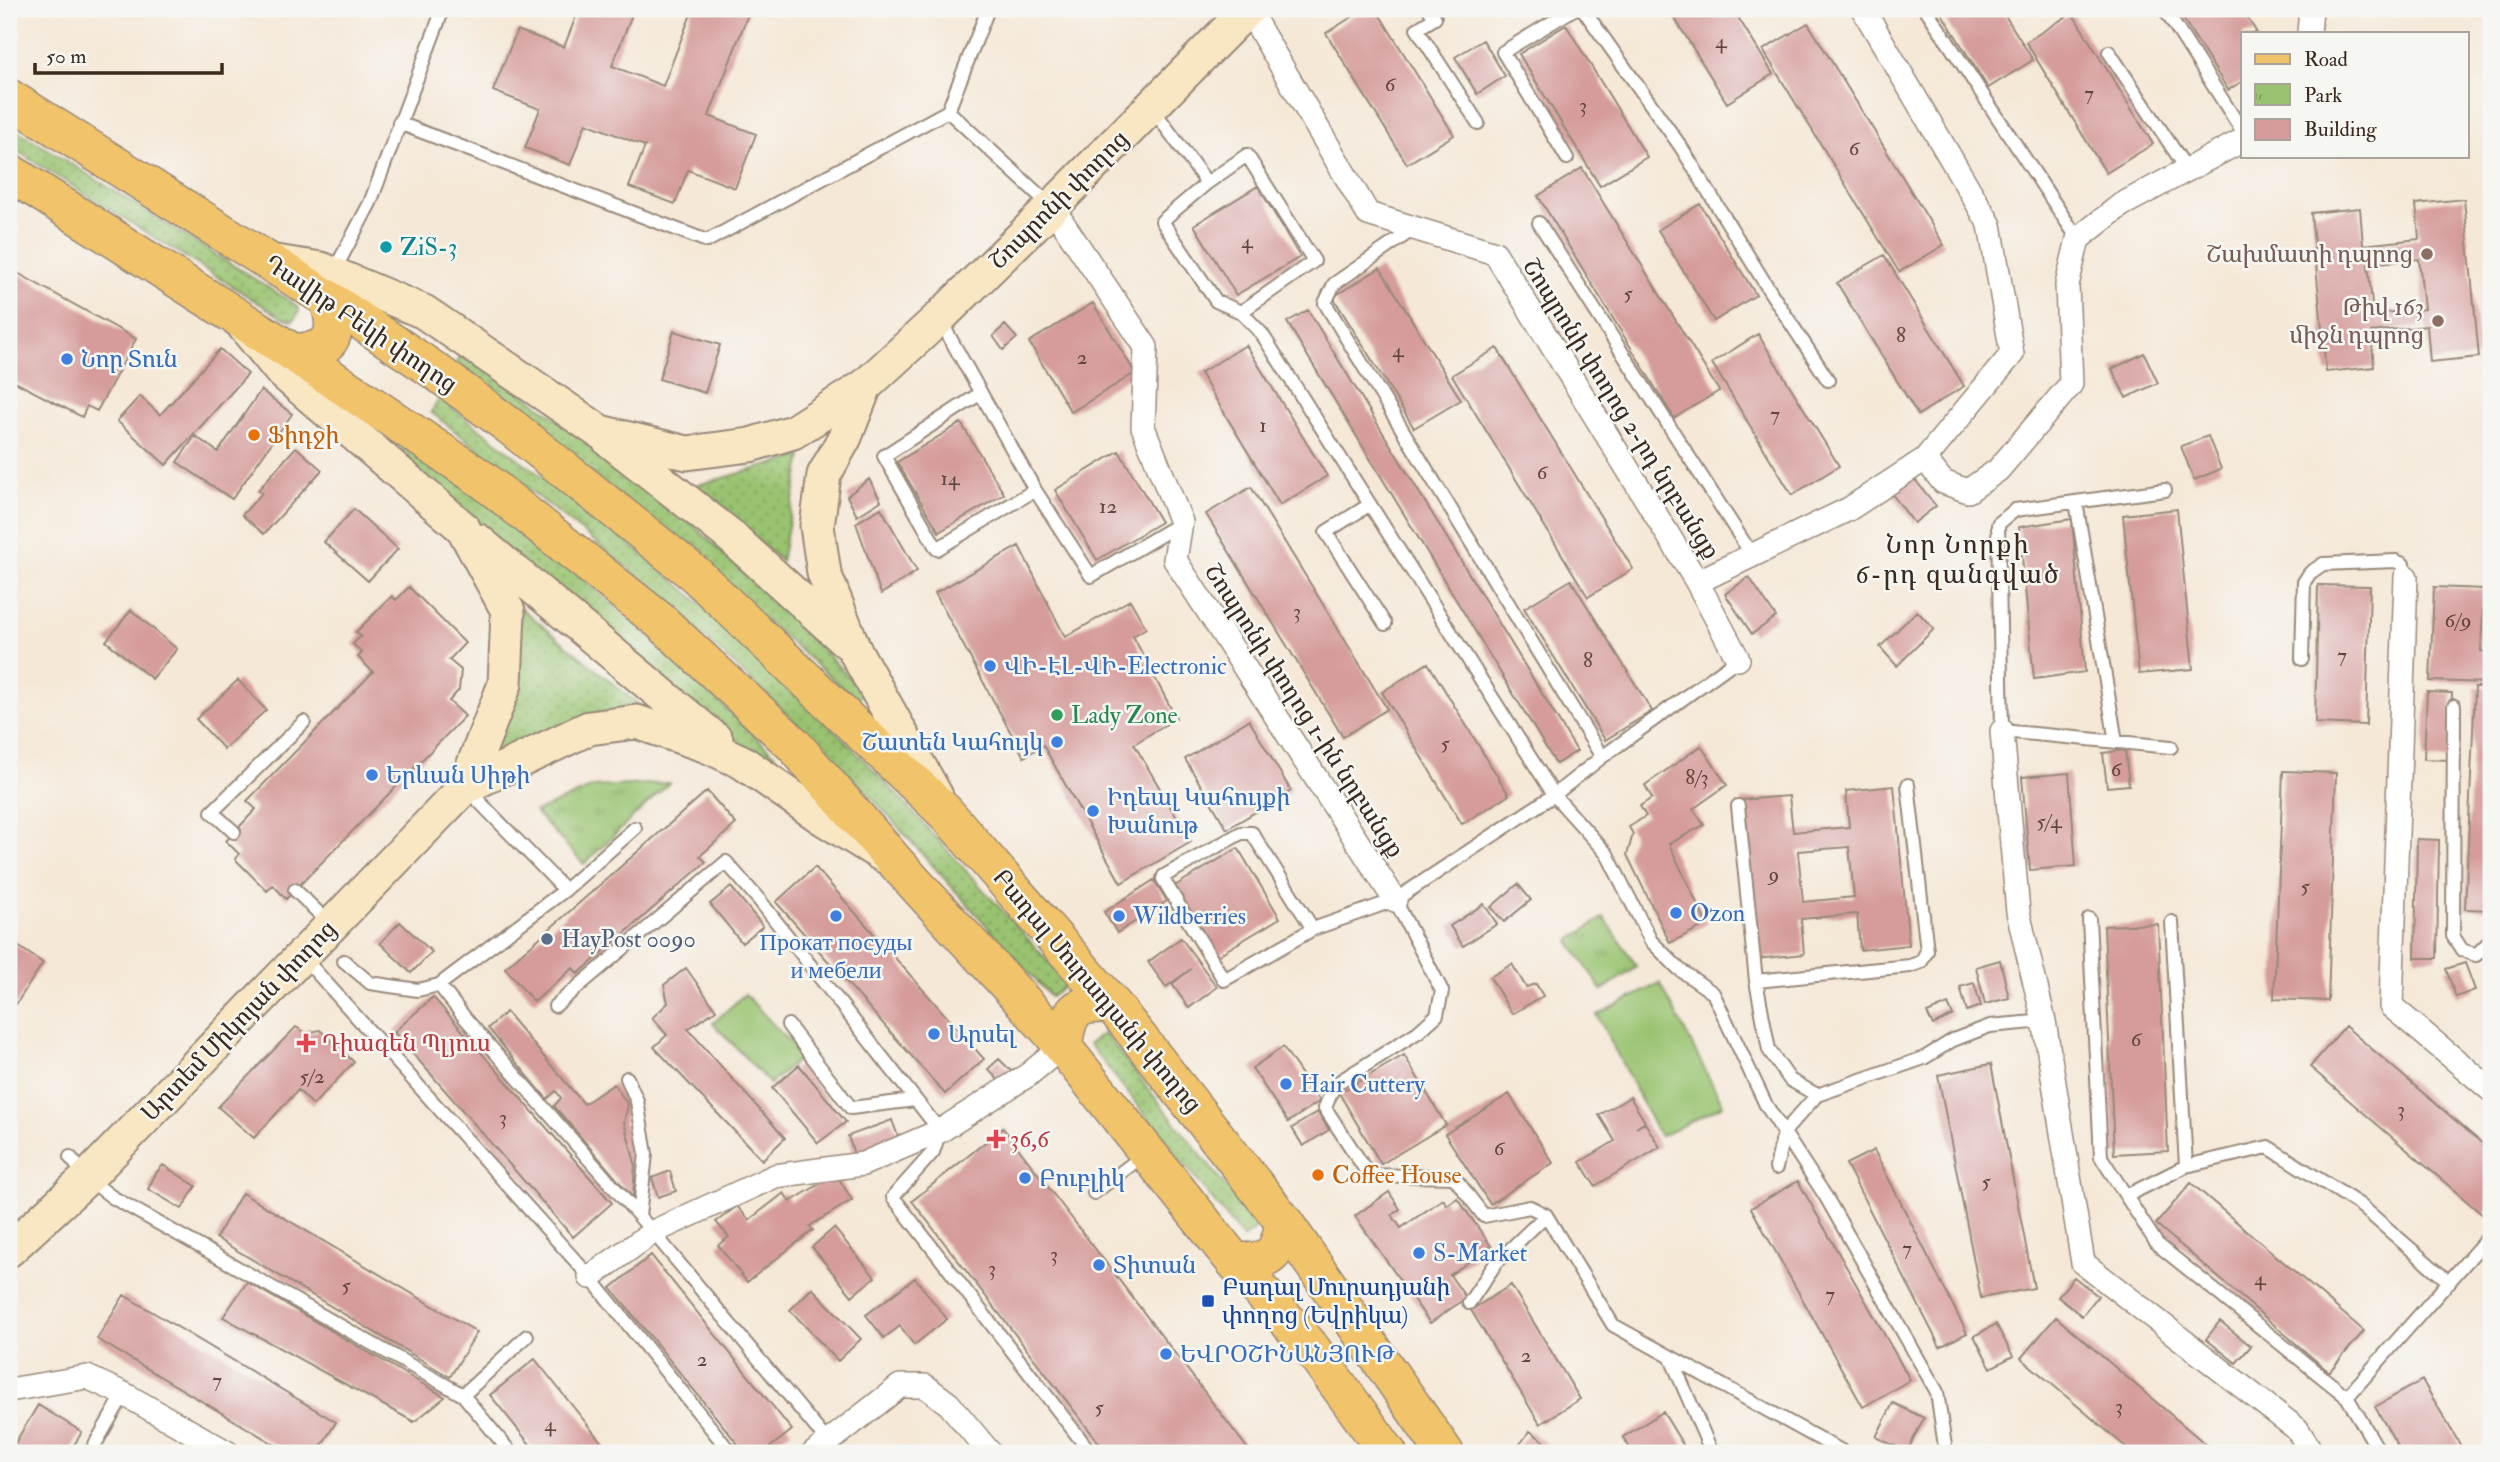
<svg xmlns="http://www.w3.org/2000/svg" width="2500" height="1462" font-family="'IM FELL Double Pica','Noto Serif Armenian',serif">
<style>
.grass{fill:url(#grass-dots);stroke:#6a7647;stroke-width:2}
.park{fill:url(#park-tufts);stroke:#6a7647;stroke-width:2}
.pitch{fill:#99c370;stroke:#6a7647;stroke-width:2}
.building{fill:#d59c9b;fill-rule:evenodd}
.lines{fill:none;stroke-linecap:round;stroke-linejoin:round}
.service-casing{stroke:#98897a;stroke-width:16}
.minor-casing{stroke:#98897a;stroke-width:26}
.secondary-casing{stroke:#98897a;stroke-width:37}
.primary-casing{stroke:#98897a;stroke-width:40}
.service{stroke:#fff;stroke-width:12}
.minor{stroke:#fff;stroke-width:23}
.secondary{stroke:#f9e7c3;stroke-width:33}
.primary{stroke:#f1c36a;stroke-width:37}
.culture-dot{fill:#0f9aa8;stroke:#f6f6f2;stroke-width:2.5}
.education-dot{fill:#8d6e63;stroke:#f6f6f2;stroke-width:2.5}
.shop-dot{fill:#3f7fe0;stroke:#f6f6f2;stroke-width:2.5}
.food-dot{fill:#e8710a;stroke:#f6f6f2;stroke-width:2.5}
.leisure-dot{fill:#2e9e5b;stroke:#f6f6f2;stroke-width:2.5}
.service-dot{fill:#5c6f8a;stroke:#f6f6f2;stroke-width:2.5}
.health-dot{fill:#e0444e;stroke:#f6f6f2;stroke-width:2.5}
.transit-dot{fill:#1a4fb4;stroke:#f6f6f2;stroke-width:2.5}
.labels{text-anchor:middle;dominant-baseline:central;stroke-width:5;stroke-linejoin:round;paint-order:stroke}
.number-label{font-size:21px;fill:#62463d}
.street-label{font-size:24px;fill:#3b2a1e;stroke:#f6f6f2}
.culture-label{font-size:24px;fill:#0d838f;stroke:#f6f6f2;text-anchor:start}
.education-label{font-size:24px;fill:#785e54;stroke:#f6f6f2;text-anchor:end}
.shop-label{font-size:24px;fill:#366cbe;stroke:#f6f6f2;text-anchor:start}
.food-label{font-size:24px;fill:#c56008;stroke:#f6f6f2;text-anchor:start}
.leisure-label{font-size:24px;fill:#27864d;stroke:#f6f6f2;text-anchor:start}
.service-label{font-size:24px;fill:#4e5e75;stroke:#f6f6f2;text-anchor:start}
.health-label{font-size:24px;fill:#be3a42;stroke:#f6f6f2;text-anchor:start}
.transit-label{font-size:24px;fill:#164399;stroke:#f6f6f2;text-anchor:start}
.neighbourhood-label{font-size:26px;letter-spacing:2px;fill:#3b2a1e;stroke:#f6f6f2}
</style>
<defs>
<pattern id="grass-dots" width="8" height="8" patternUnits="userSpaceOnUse" patternTransform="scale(1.75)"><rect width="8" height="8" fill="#99c370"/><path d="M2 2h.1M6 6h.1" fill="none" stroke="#7e9f5b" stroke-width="1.8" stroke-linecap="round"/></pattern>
<pattern id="park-tufts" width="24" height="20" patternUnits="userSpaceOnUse" patternTransform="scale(1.75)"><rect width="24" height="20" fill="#99c370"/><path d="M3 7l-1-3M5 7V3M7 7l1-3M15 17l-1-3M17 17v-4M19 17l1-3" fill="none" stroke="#7e9f5b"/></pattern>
</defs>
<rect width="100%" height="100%" fill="#f6f6f2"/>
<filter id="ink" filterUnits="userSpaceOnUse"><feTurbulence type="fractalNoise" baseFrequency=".0143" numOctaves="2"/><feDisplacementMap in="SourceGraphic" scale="14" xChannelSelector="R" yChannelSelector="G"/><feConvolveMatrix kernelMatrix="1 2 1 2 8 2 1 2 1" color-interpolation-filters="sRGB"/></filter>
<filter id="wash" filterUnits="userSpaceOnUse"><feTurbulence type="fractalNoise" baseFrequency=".00686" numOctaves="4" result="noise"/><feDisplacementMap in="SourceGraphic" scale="28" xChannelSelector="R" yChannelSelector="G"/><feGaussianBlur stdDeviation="1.57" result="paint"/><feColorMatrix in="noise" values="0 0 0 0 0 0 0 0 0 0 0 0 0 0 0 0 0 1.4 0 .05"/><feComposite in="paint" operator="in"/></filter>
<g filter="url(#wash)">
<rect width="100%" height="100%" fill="#f5e8d7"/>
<path class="grass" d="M9,125L293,303L299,308V312L293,321L281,317L9,146Z
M465,350L672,505L770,597L865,693L856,700C726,584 593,472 456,363Z
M440,398L655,564L693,597L830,725L889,786L1068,983L1051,997L873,799L815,740L642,579L431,412Z
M409,442L576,572L676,660L775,755L769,762L726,734L397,457Z
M802,456L781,561L694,486Z
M521,608L638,704L568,722L491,758Z
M1104,1033L1258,1227L1243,1238L1089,1044Z"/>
<path class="park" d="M669,783L584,864L535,812L593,787Z
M1604,917L1637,967L1602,990L1569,941Z"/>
<path class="pitch" d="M1660,983L1723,1105L1660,1137L1597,1015Z
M745,994L802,1056L770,1084L713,1023Z"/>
<g id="blocks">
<path class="building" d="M579,9H634L612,66L663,86L693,9H750L709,116L756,134L735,188L688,170L675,204L629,187L645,146L586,123L570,165L525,148L540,109L493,91L517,30L564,47Z
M915,9H934L932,15Z
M1365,9H1376L1454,135L1407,164L1326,33Z
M1669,9H1733L1773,74L1727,103Z
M1939,9H2001L2033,60L1988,88Z
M2177,9H2242L2257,33H2243V81L2228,90Z
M2072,13L2153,144L2106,173L2026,42Z
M1808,23L1944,245L1899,272L1763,50Z
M1566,25L1647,157L1600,186L1519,54Z
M1483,40L1505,76L1477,94L1455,57Z
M1582,168L1719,391L1674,418L1538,196Z
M1258,186L1300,257L1236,295L1194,225Z
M2464,199L2479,357L2430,362L2427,326L2371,332L2374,367L2326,372L2311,213L2360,208L2363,245L2419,239L2416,204ZM2419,259L2424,309L2373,314L2368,264Z
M1700,204L1756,295L1714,321L1658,230Z
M1884,255L1964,386L1918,415L1837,283Z
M1380,268L1461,400L1414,428L1333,297Z
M14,271L136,339L97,411L87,406L82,417L9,379V280Z
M1093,303L1135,373L1071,412L1029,342Z
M1308,310L1577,751L1556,764L1287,322Z
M1005,325L1017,338L1003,350L993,336Z
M674,331L720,345L705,393L659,379Z
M1758,334L1839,466L1792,495L1712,363Z
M1246,345L1327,476L1280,505L1200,373Z
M1497,348L1633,569L1588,597L1452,375Z
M220,349L248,374L166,465L117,421L140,396L160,415Z
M2144,353L2158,383L2126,398L2112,369Z
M261,390L292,414L232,499L177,462L195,436L218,452Z
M961,423L1004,494L939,532L897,462Z
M2208,436L2221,469L2194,480L2181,446Z
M296,447L322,470L264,534L242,515L262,493L258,490Z
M1119,451L1161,522L1097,560L1055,490Z
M1913,477L1936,506L1914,523L1892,494Z
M869,479L881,501L857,516L847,496Z
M1251,487L1387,709L1343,737L1206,514Z
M881,508L917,571L881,594L856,523Z
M354,509L398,549L368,581L324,542Z
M2177,509L2193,669L2139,674L2123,515Z
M2072,519L2085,672L2034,679L2019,527Z
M1019,546L1065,637L1130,600L1146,628L1133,636L1176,718L1134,744L1191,842L1121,883L1043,745L1024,757L935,593Z
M1749,577L1776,617L1752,634L1725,594Z
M1571,580L1652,711L1605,740L1524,608Z
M2318,585L2370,586L2366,725L2315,723Z
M409,587L465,643L449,660L461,670L459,690L449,701L465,716L286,899L273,885L267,891L235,859L239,854L226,841L256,809L247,801L373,672L358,657L362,653L353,644L361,636L356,632L392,596L396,600Z
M2434,587L2484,589L2481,651L2491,652L2490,683L2430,681Z
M131,610L177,649L152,679L106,641Z
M1917,611L1934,629L1897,666L1880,647Z
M1428,663L1509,795L1462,824L1382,692Z
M238,680L266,710L224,749L196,719Z
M2475,687H2491V910L2465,909Z
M2427,692L2452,693L2449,760L2424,759Z
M1249,720L1291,791L1227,829L1185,759Z
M1701,746L1727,785L1693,809L1704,825L1669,844L1707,924L1670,943L1627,855L1633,834L1629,827L1646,816L1640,806L1652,798L1645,785Z
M2125,750L2129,785L2107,787L2103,753Z
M2283,771L2336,773L2328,1001L2274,999Z
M2069,773L2076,866L2030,870L2022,777Z
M1894,786L1909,945L1860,950L1857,914L1801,919L1804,954L1756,959L1741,800L1789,796L1793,832L1849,827L1846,791ZM1849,847L1854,897L1803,902L1798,851Z
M707,791L736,824L700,856L706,862L578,974L573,968L534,1002L505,968Z
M2417,839L2439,840L2437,958H2415Z
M1238,848L1280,918L1215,957L1173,887Z
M815,867L984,1059L945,1094L776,902Z
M1154,880L1167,901L1117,933L1104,912Z
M1518,884L1531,900L1504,922L1491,907Z
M731,887L763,926L742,943L710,904Z
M1484,904L1497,924L1463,946L1450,926Z
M400,922L432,952L411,973L380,943Z
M2158,924L2168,1151L2114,1154L2104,926Z
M1181,938L1217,987L1189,1008L1172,984L1191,969L1166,987L1148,962Z
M9,940L43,963L9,1015Z
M2000,960L2009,998L1985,1004L1976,967Z
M2465,963L2475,990L2456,997L2446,969Z
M1512,964L1526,987L1536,984L1543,996L1512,1014L1490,977Z
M686,968L716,1010L688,1029L785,1138L762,1160L654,1047L667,1035L652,1018L668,1003L664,985Z
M1974,983L1981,1006L1967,1011L1960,987Z
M433,997L612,1203L573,1237L394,1032Z
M1948,1004L1953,1015L1933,1025L1927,1013Z
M506,1012L584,1104L614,1084L628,1105L624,1122L635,1163L633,1198L554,1106L561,1098L556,1091L547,1099L488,1028Z
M2345,1026L2491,1151V1205L2483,1215L2310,1067Z
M296,1027L306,1033L320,1030L354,1062L313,1105L298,1090L254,1138L218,1107Z
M1283,1047L1320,1101L1288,1122L1252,1068Z
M1404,1055L1446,1125L1381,1164L1339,1093Z
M999,1059L1014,1074L1003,1085L988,1069Z
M1991,1064L2034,1288L1981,1298L1938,1075Z
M799,1065L846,1122L818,1143L772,1088Z
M1509,1094L1553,1163L1490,1204L1445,1134Z
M1630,1097L1645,1122L1636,1128L1645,1123L1660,1147L1595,1186L1580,1162L1615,1141L1599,1115Z
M1318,1112L1329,1130L1303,1146L1292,1128Z
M892,1120L900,1142L855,1157L848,1136Z
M1003,1128L1035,1170L1251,1453H1107L912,1201Z
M1874,1150L1967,1333L1940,1347L1846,1164Z
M163,1165L196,1186L182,1209L148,1189L156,1173Z
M670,1171L676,1191L658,1197L652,1178Z
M836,1174L852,1200L810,1226L813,1230L747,1282L718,1245L729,1237L716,1222L737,1206L749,1220L784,1193L790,1202Z
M1798,1181L1910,1380L1863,1407L1751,1208Z
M2191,1183L2364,1331L2329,1372L2156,1224Z
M1389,1192L1400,1209L1392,1215L1401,1228L1443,1199L1447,1205L1457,1198L1491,1246L1450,1275L1466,1298L1430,1323L1355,1216Z
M242,1193L477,1332L450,1377L216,1238Z
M834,1228L875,1277L852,1296L812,1247Z
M651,1255L792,1430L763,1453H745L611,1288Z
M2074,1277L2098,1296L2082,1316L2058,1297Z
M915,1278L947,1319L914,1345L900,1326L884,1338L866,1315Z
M247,1282L445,1397L414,1422L223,1317Z
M1511,1285L1580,1399L1540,1424L1471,1310Z
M812,1288L861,1339L838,1361L790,1310Z
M124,1295L336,1422L317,1453H289L97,1339Z
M2056,1317L2216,1453H2133L2021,1358Z
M2220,1321L2251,1346L2236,1363L2206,1339Z
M1996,1324L2013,1356L1991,1368L1974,1336Z
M535,1359L610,1453H537L490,1395Z
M2422,1380L2465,1453H2402L2375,1407Z
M1893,1403L1924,1418L1907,1452L1876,1437Z
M38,1405L82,1432L69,1453H9Z
M1663,1412L1688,1453H1633L1623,1437Z
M1530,1431L1560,1453H1524L1517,1448Z"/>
</g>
</g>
<g filter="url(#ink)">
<use href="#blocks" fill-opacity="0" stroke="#98897a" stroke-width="2"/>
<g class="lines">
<g class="service-casing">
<path id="service" d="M988,9L948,111L1052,207
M1429,9L1435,18L1417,29L1478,123
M1583,9L1681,147L1771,293L1828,380
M1926,9L2078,239
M2165,10L2243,132
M2109,52L2186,168
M1152,108L1207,183L1162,221L1216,301L1241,312L1262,334L1554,795L1607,854L1651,941L1679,969L1713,993L1766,1105L1826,1197L1937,1392L1946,1453
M399,123L707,241L948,111
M1567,158L1503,52L1574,9
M1207,183L1247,155L1314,261L1241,312
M1539,223L1752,555
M1415,228L1334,284L1325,303L1602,757
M333,273L370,203L443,9
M940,320L1035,490L1091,576L1181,523
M981,393L884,456L937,549L1035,490
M2165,490L2015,510L1998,524L2002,731L2171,747
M2076,502L2116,742
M1369,505L1326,532L1385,624
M2302,659L2304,582L2310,573L2323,564L2396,561L2403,564L2406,577
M2454,706L2453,936L2462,950L2476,955L2491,940
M468,790L565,890
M1738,806L1756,981L1769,1050L1790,1080L1817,1095
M234,832L212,812L304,722
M295,890L331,925
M1395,900L1442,991L1437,1015L1418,1032L1334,1085L1325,1108L1369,1175L1454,1177L1484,1216L1530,1207L1546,1215L1613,1325L1845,1453
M2089,919L2101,1157L2157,1244L2347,1397L2380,1453
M2172,922L2186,1166L2268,1147L2360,1205L2449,1282
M1313,929L1252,833H1241L1164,876L1163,879L1224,980L1313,929L1395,900L1554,795L1602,757L1738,659
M302,956L590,1277L731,1453
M344,961L370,983L418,990L439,985L565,890L635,828
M1756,981L1910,966L1921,962L1927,951L1908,785
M439,985L465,1018L653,1232L828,1442
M555,1006L726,862L760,901L940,1131L933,1152L893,1197L1091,1453
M788,1025L851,1108L915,1100
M627,1078L637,1101L646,1154L639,1216
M70,1157L87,1178L112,1197L463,1395L511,1453
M1776,1168L1784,1132L1817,1095L1924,1058L1953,1040L1990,1026L2044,1021
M1094,1193L1145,1154
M2126,1196L2186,1166
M1469,1303L1496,1263L1546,1215
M1671,1358L1712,1453
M463,1395L527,1336
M2347,1397L2491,1234
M90,1453L124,1394"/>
</g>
<g class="minor-casing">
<path id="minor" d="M1248,9L1368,214L1495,253L1697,582L1738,659
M2309,33L2311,9
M1052,207L1146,347L1143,427L1181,522L1175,560L1395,900
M1925,459L1943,482L1968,491L1998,470L2071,384L2067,285L2078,239L2121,205L2243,140
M2406,577L2391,1006L2491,1090
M1697,582L1849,509L1925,459L2012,354L1990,225L1863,9
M2002,731L2018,912L2044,1021L2083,1263L2297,1429L2312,1453
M590,1277L653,1232L775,1176L863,1164L940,1131L1028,1075L1063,1046
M9,1390L87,1377L124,1394L228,1453
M814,1453L900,1386H925L949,1404L990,1453"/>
</g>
<g class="secondary-casing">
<path id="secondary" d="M269,261L321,269L424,312L600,432L687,453L750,445L793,432L865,386L939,318L1052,207L1248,9
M244,326L280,370L463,528L508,611L505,684L465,787
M865,386L845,437L824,475L817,526L824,573L854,649L936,796
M608,439L728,534L847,642
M478,541L716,740
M9,1250L87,1178L465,787L589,728L637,722L707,746L742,762L821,817L884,856"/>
</g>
<g class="primary-casing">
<path id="primary" d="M9,98L328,299L438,373L511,427L696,575L946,813L1112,1004L1284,1222L1445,1453
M9,172L292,352L482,479L660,621L794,745L898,865L1051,1032L1234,1261L1308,1344L1388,1453
M292,352C332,353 341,335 328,299
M1063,1046C1069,1009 1074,1003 1112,1004
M1234,1261C1270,1264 1278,1256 1284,1222"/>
</g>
<use href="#service" class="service"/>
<use href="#minor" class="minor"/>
<use href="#secondary" class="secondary"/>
<use href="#primary" class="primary"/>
</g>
</g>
<circle class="culture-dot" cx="386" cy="247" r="7"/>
<g class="education-dot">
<circle cx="2427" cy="254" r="7"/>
<circle cx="2438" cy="321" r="7"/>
</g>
<g class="shop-dot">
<circle cx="67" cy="359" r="7"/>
<circle cx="990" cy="666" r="7"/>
<circle cx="1057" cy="742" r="7"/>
<circle cx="372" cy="775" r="7"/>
<circle cx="1093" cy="811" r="7"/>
<circle cx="1676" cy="913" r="7"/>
<circle cx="836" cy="916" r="7"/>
<circle cx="1119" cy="916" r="7"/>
<circle cx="934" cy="1034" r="7"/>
<circle cx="1286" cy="1084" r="7"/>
<circle cx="1025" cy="1178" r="7"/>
<circle cx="1419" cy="1253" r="7"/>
<circle cx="1099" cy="1265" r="7"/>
<circle cx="1166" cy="1354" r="7"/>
</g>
<g class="food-dot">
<circle cx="254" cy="435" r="7"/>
<circle cx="1318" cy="1175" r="7"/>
</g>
<circle class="leisure-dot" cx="1057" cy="715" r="7"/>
<circle class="service-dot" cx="547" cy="939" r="7"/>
<g class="health-dot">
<path d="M302.5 1032.5h7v7h7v7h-7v7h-7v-7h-7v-7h7z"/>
<path d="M992.5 1128.5h7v7h7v7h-7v7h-7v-7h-7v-7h7z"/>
</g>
<rect class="transit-dot" x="1201" y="1294" width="14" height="14" rx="3.5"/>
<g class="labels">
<g class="number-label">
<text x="1721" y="41">4</text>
<text x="1390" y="84">6</text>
<text x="2089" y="93">7</text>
<text x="1583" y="105">3</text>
<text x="1854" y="148">6</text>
<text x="1247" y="241">4</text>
<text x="1628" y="293">5</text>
<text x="1901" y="335">8</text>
<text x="1398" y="350">4</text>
<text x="1082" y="357">2</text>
<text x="1775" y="414">7</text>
<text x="1263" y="425">1</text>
<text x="1542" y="472">6</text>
<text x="950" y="478">14</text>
<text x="1108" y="506">12</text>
<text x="1297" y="611">3</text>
<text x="2458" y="620">6/9</text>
<text x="2342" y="655">7</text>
<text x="1588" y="660">8</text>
<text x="1445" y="743">5</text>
<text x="2116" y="769">6</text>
<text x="1697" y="777">8/3</text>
<text x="2049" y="821">5/4</text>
<text x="1774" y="874">9</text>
<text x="2305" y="886">5</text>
<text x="2136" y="1039">6</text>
<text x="312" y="1076">5/2</text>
<text x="2401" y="1109">3</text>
<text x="503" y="1117">3</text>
<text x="1499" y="1148">6</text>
<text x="1986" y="1181">5</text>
<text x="1907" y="1248">7</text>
<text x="1054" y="1254">3</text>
<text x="992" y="1268">3</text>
<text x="2260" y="1278">4</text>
<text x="346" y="1285">5</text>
<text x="1830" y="1294">7</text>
<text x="1526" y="1355">2</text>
<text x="702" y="1359">2</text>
<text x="217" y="1380">7</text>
<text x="2119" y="1406">3</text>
<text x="1099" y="1407">5</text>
<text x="550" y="1424">4</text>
</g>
<g class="street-label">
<text transform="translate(1059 200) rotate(-45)">Շոպրոնի փողոց</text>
<text transform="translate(361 324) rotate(34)">Դավիթ Բեկի փողոց</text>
<text transform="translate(1621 409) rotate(58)">Շոպրոնի փողոց 2-րդ նրբանցք</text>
<text transform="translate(1304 711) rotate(57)">Շոպրոնի փողոց 1-ին նրբանցք</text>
<text transform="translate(1097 991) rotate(50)">Բադալ Մուրադյանի փողոց</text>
<text transform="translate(239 1021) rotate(-46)">Արտեմ Միկոյան փողոց</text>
</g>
<g class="culture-label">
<text x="400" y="247">ZiS-3</text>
</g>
<g class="education-label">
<text x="2413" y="254">Շախմատի դպրոց</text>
<text x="2424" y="307">Թիվ 163<tspan x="2424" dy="28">միջն դպրոց</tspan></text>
</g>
<g class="shop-label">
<text x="81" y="359">Նոր Տուն</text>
<text x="1004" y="666">ՎԻ-ԷԼ-ՎԻ-Electronic</text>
<text x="1043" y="742" text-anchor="end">Շատեն Կահույկ</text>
<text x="386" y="775">Երևան Սիթի</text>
<text x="1107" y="797">Իդեալ Կահույքի<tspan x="1107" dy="28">Խանութ</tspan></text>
<text x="1690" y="913">Ozon</text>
<text x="1133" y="916">Wildberries</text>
<text x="836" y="942" text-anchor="middle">Прокат посуды<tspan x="836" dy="28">и мебели</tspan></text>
<text x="948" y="1034">Արսել</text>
<text x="1300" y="1084">Hair Cuttery</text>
<text x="1039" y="1178">Բուբլիկ</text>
<text x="1433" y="1253">S-Market</text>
<text x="1113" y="1265">Տիտան</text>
<text x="1180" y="1354">ԵՎՐՕՇԻՆԱՆՅՈՒԹ</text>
</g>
<g class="food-label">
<text x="268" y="435">Ֆիդջի</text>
<text x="1332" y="1175">Coffee House</text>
</g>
<g class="leisure-label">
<text x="1071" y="715">Lady Zone</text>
</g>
<g class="service-label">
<text x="561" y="939">HayPost 0090</text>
</g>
<g class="health-label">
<text x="322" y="1043">Դիագեն Պլյուս</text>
<text x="1010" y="1139">36,6</text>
</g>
<g class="transit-label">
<text x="1222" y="1287">Բադալ Մուրադյանի<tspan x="1222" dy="28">փողոց (Եվրիկա)</tspan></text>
</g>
<g class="neighbourhood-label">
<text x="1958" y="545">Նոր Նորքի<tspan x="1958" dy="30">6-րդ զանգված</tspan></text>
</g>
</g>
<rect width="2500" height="1462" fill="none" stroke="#f6f6f2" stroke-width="35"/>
<rect x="2241" y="32" width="228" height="126" fill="#f6f6f2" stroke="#aba49d" stroke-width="2"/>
<rect x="2255" y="54" width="35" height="10" fill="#f1c36a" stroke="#aba49d" stroke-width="2"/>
<text x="2304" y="66" font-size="21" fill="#3b2a1e">Road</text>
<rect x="2255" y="84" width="35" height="21" fill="url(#park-tufts)" stroke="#aba49d" stroke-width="2"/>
<text x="2304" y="102" font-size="21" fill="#3b2a1e">Park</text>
<rect x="2255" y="119" width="35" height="21" fill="#d59c9b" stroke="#aba49d" stroke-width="2"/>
<text x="2304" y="136" font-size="21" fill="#3b2a1e">Building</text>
<path d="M35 63v10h187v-10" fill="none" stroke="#3b2a1e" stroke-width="3.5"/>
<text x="46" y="63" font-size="21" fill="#3b2a1e" stroke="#f6f6f2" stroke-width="5" paint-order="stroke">50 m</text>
</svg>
